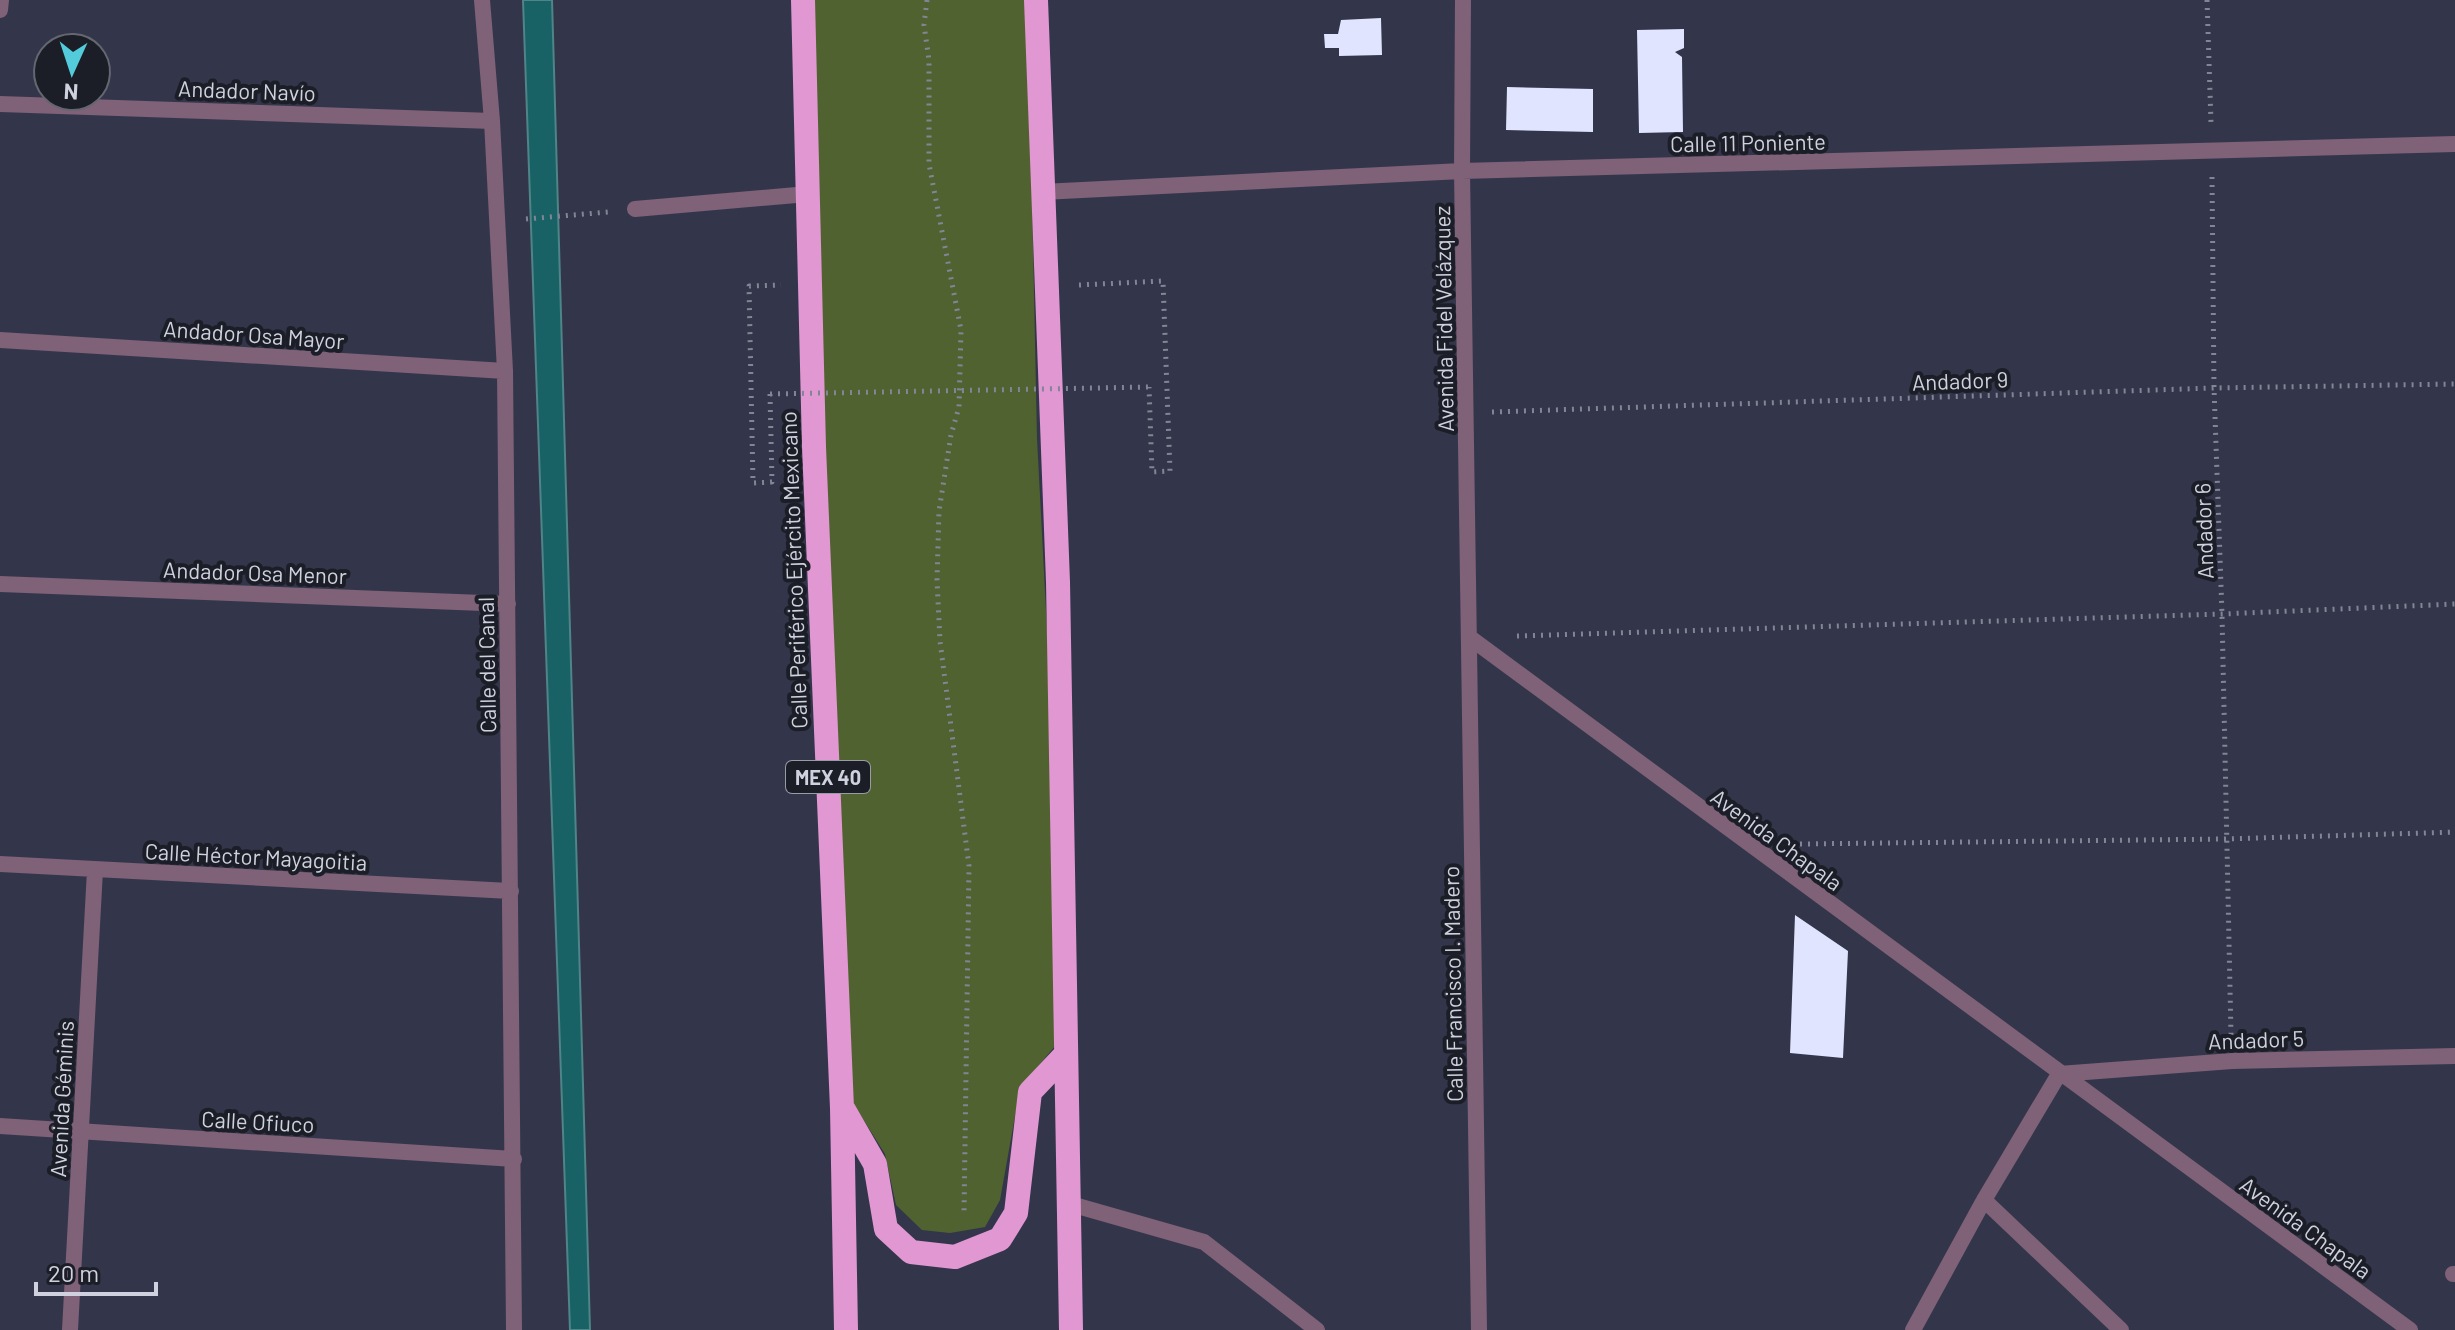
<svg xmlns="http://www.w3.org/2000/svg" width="2455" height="1330" font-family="Barlow,sans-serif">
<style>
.green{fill:#516231}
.water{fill:#186265;stroke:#4f8489;stroke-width:2}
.building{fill:#e0e4fe}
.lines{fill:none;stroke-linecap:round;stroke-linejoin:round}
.path{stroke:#828595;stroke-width:5;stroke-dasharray:2 6;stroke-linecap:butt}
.lane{stroke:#7f6178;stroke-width:16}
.street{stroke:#7f6178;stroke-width:16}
.highway{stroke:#e197d1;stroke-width:24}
.path-bridge{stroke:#828595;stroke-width:5;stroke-dasharray:2 6;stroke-linecap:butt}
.labels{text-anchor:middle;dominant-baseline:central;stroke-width:8;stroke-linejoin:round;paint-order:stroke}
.shield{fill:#1c1e27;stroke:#999ca7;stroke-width:2}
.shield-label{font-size:20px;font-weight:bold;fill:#cfd2de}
.street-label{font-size:22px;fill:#cfd2de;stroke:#1c1e27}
</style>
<rect width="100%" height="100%" fill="#33364a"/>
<path class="green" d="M814,0H1028L1037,439L1051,706L1055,1046L1020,1088L1000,1200L985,1227L950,1233L922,1230L896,1205L885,1154L853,1103L825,454Z"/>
<path class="water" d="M523,0H552L590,1330H570Z"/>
<path class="building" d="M1381,18L1382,55L1339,56V48H1325L1324,34H1338L1341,20Z
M1684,29V48L1675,52L1682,57L1683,132L1639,133L1637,30Z
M1507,87L1593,89V132L1506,130Z
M1795,915L1848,951L1843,1058L1790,1053Z"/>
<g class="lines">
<path class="path" d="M927,0L924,25L929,60V164L961,330L959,407L951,435L939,511L937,580L940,641L969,866L964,1213
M2207,0L2211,123
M2212,177L2214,388L2222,614L2231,1035
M526,219L608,212
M1079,285L1163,281L1170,471L1152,472L1149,387
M770,394L772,482L753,483L749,286L781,285
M1492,412L2214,388L2455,384
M1517,636L2222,614L2455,604
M1800,844L2226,839L2455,832"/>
<path class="lane" d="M635,209L808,194"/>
<path class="street" d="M482,0L492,121L505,371L514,1330
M1463,0L1462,171L1479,1330
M0,10L1,0
M0,104L492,121
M1042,192L1462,171L2455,144
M0,340L505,371
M0,584L508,604
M1469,637L2410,1330
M0,864L511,891
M0,1126L514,1159
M1984,1200L2121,1330
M1067,1203L1204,1242L1317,1330
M2453,1274H2455
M70,1330L95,870
M1913,1330L1984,1200L2059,1074L2232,1061L2455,1056"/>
<path class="highway" d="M803,0L814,447L842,1108L846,1330
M1036,0L1058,582L1071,1330
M844,1110L875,1164L886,1229L911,1252L955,1257L1000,1239L1016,1213L1030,1092L1066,1054"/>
<path class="path-bridge" d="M770,394L1149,387"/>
</g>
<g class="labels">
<rect class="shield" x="786" y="761" width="84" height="32" rx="6"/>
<g class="shield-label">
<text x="828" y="777">MEX 40</text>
</g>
<g class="street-label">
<text transform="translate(247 90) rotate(2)">Andador Navío</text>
<text transform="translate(1748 142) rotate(-1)">Calle 11 Poniente</text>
<text transform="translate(1443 319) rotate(-91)">Avenida Fidel Velázquez</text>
<text transform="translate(254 334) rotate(4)">Andador Osa Mayor</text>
<text transform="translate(1960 380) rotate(-2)">Andador 9</text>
<text transform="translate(2203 531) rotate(-92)">Andador 6</text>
<text transform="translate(793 570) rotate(-92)">Calle Periférico Ejército Mexicano</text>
<text transform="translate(255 572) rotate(2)">Andador Osa Menor</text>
<text transform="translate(486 665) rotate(-91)">Calle del Canal</text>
<text transform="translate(1777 839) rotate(36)">Avenida Chapala</text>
<text transform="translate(256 856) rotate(3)">Calle Héctor Mayagoitia</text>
<text transform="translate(1452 984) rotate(-91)">Calle Francisco I. Madero</text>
<text transform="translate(2256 1039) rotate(-2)">Andador 5</text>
<text transform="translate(61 1099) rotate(-87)">Avenida Géminis</text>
<text transform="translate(258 1121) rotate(3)">Calle Ofiuco</text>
<text transform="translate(2306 1227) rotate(36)">Avenida Chapala</text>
</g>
</g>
<g transform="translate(72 72) rotate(183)"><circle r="38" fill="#1c1e27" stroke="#646670" stroke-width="2"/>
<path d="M0-6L14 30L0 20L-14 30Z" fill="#53cbdb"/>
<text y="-12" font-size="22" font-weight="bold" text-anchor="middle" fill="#cfd2de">N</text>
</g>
<path d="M36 1282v12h120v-12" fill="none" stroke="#cfd2de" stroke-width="4"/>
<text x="48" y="1282" font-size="24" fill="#cfd2de" stroke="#1c1e27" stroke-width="6" paint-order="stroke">20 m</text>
</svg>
